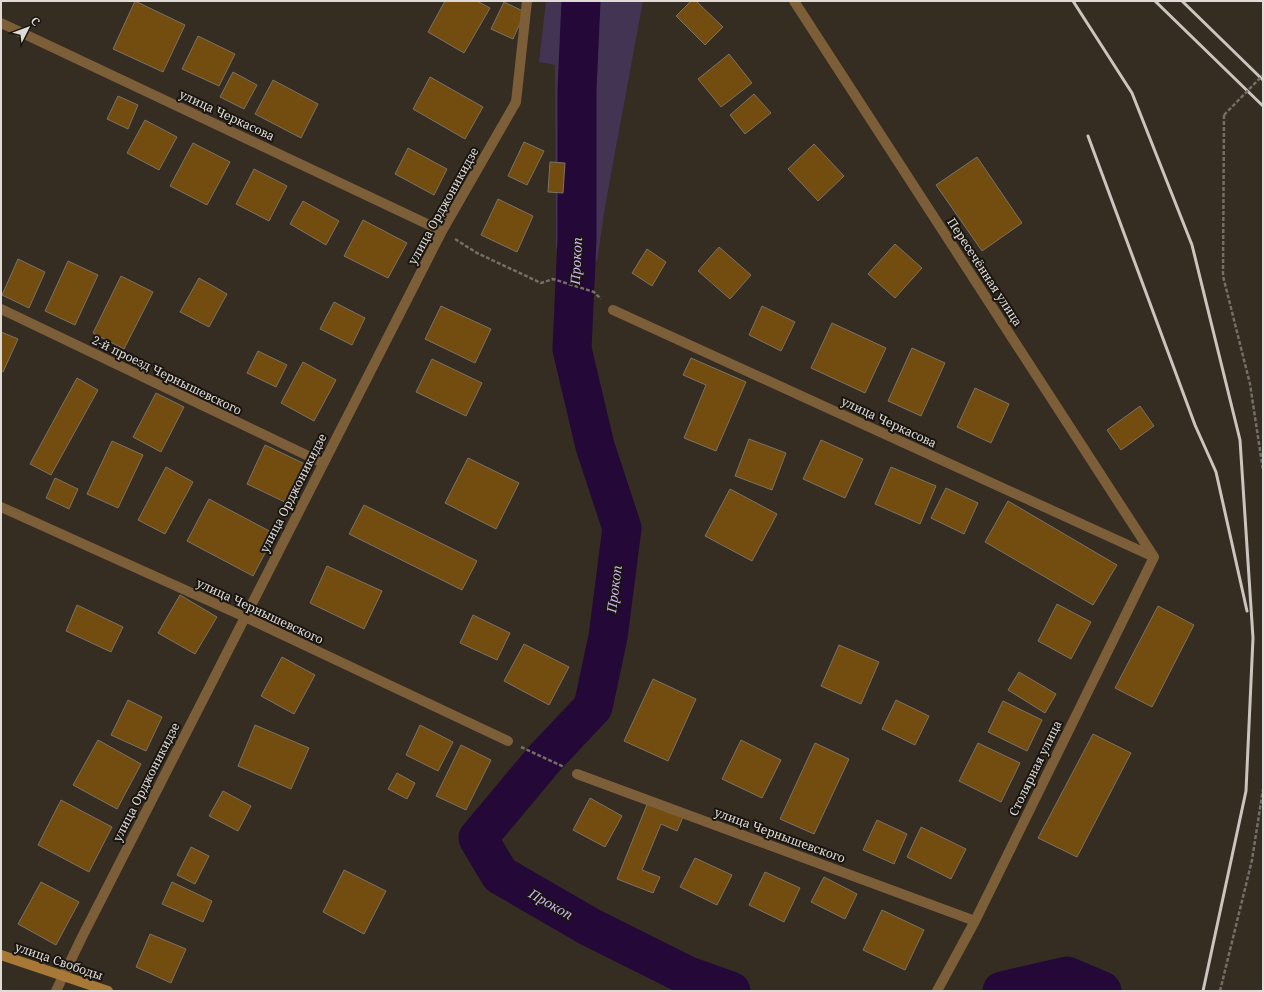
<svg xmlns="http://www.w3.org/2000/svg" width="1264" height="992" font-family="'Noto Serif',serif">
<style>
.green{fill:#433453}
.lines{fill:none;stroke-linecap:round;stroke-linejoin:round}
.river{stroke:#230838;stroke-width:39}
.building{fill:#734c0f;stroke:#7b7266}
.path{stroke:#756e65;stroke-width:2.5;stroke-dasharray:4 2;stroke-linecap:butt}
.minor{stroke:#7c5e38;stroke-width:10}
.secondary{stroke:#a87837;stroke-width:10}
.rail{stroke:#cbc5be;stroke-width:3}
.path-bridge{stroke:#756e65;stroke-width:2.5;stroke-dasharray:4 2;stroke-linecap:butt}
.labels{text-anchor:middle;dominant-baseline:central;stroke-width:4;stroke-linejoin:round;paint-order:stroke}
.street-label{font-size:12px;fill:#e0dbd4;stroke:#191511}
.water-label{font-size:13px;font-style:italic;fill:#d0b2f3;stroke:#191511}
</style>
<rect width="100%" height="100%" fill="#352c22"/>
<path class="green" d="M546,1H643L606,201L597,261L556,248L555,65L539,62Z"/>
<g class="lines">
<path class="river" d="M581,1L577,90V239L572,349L595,446L622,528L608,637L593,707L544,759L478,838L500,875L590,927L686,975L731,991
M1002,991L1067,976L1102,991"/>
</g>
<path class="building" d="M135,1L185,25L163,72L113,49Z
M445,1H477L490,8L464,53L428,32Z
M691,1H696L723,27L705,45L676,16Z
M504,2L525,12L513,39L491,29Z
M198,36L235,54L219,86L182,69Z
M729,54L752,83L721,107L698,79Z
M233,72L257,85L244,109L220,97Z
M430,77L483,107L465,139L413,109Z
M273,80L318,104L301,138L255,114Z
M754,94L771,113L745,134L730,115Z
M118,96L138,105L128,129L107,119Z
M145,120L177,137L159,170L127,153Z
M524,142L544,151L527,185L508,176Z
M193,143L230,162L207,205L170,186Z
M814,144L844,176L818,201L788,169Z
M408,148L447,169L434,195L395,174Z
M977,157L1022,223L982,251L936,185Z
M550,162L565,163L563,193L548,192Z
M254,169L287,186L269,221L236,204Z
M498,199L533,216L517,252L481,235Z
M303,201L339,221L326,245L290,224Z
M363,220L407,243L388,278L344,256Z
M895,244L922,268L895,298L868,274Z
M719,247L751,275L730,299L698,271Z
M647,249L666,262L652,286L632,273Z
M18,259L45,272L29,308L2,295Z
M68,261L98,275L75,325L45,311Z
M121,276L153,292L124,349L93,333Z
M199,278L227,294L209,327L180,312Z
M334,302L365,318L352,345L320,329Z
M441,306L491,329L475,363L425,339Z
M762,306L795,322L781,351L749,335Z
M832,323L886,348L865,393L811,368Z
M1,332L18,339L3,372L1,371Z
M912,348L945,363L921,416L888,401Z
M258,351L287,365L276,387L247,373Z
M691,358L746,382L716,451L684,438L706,385L683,375Z
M432,359L482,383L466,416L416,392Z
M303,362L336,380L314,421L281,403Z
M77,378L98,390L51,475L30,464Z
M975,388L1009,404L991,443L957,427Z
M156,393L184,407L161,452L133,437Z
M1140,406L1154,426L1121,450L1107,430Z
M749,439L786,453L772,490L735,476Z
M821,440L863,459L845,498L803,479Z
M112,441L143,455L118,508L87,494Z
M265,445L307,465L289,504L247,484Z
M468,458L519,483L496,529L445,503Z
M166,467L193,482L165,534L138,520Z
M891,467L936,486L920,524L875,504Z
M55,478L78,489L69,509L46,498Z
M946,488L978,503L964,534L931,518Z
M730,489L777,514L752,561L705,536Z
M209,499L275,534L253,576L187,541Z
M1008,501L1117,565L1093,605L985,542Z
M364,505L477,561L462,590L349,534Z
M327,566L382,591L364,629L310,603Z
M180,595L217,617L195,654L158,633Z
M1057,604L1091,622L1071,659L1038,641Z
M77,605L123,627L111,652L66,631Z
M1158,606L1194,625L1152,707L1115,688Z
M473,615L510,633L497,660L460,643Z
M524,644L569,667L549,705L504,681Z
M839,645L879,662L861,704L821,686Z
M282,657L315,675L294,714L261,696Z
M1019,672L1056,694L1045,713L1008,690Z
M653,679L696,699L668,761L624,741Z
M128,700L162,717L146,751L111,735Z
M896,700L929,716L915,745L882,729Z
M1003,701L1042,720L1027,751L988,732Z
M255,725L309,748L291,789L238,766Z
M420,725L453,742L438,771L406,755Z
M1093,734L1131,753L1077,857L1038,838Z
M98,740L141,764L117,809L73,785Z
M741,740L781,760L762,798L722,779Z
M815,743L849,759L814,834L780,819Z
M978,743L1020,763L1001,802L959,781Z
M461,745L491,760L466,810L436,796Z
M397,773L415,783L407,799L388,789Z
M223,791L251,806L238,831L209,816Z
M590,798L622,816L605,847L573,830Z
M61,800L112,827L89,872L38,845Z
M648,802L683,817L677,831L661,824L642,870L660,877L653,893L617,879Z
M877,820L907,834L894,864L863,850Z
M921,827L966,849L951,879L907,857Z
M191,847L209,856L195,884L177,875Z
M695,858L732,875L717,905L680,887Z
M344,870L386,891L364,934L323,912Z
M765,872L800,888L784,922L749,905Z
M824,877L857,894L845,919L811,902Z
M41,882L79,902L56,945L18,924Z
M172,882L212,901L203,922L162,904Z
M882,910L924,930L905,970L863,950Z
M150,934L186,949L171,983L136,967Z"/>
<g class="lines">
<path class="path" d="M1224,115L1223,276L1250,384L1263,470
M455,239L477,253L541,283L553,279L594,292L601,299
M521,747L564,767
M1220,991L1252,860L1263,789"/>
<path class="minor" d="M794,1L1154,557
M1,23L442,231
M1,309L323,463
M613,310L1154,557
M1,507L245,617L508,741
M577,774L975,921
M56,991L82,937L442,231L516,102L527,1
M937,991L975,921L1154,557"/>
<path class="secondary" d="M1,955L108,991"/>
<path class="rail" d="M1073,1L1132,93L1192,245L1240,440L1253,638L1246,791L1203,991
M1155,1L1263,106
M1182,1L1263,80
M1088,136L1195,425L1216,472L1247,611"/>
<path class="path-bridge" d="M1224,115L1263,75"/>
</g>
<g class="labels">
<g class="street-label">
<text transform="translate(227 115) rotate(25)">улица Черкасова</text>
<text transform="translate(443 206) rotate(-61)">улица Орджоникидзе</text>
<text transform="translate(985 272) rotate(57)">Пересечённая улица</text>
<text transform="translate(167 375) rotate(26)">2-й проезд Чернышевского</text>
<text transform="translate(889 422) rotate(25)">улица Черкасова</text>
<text transform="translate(293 493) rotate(-63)">улица Орджоникидзе</text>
<text transform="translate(260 611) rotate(25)">улица Чернышевского</text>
<text transform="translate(1035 768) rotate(-64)">Столярная улица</text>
<text transform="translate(146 782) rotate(-63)">улица Орджоникидзе</text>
<text transform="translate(780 835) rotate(20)">улица Чернышевского</text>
<text transform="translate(59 961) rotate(19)">улица Свободы</text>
</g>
<g class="water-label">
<text transform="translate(576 261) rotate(-87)">Прокоп</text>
<text transform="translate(614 589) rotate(-83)">Прокоп</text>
<text transform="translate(551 904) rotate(30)">Прокоп</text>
</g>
</g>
<rect width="1264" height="992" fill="none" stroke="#e0dbd4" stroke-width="4"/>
<g transform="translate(28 28) rotate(48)" stroke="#191511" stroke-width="3" paint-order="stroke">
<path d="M0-3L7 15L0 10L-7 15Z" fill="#e0dbd4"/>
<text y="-6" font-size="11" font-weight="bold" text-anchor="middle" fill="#e0dbd4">С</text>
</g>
</svg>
